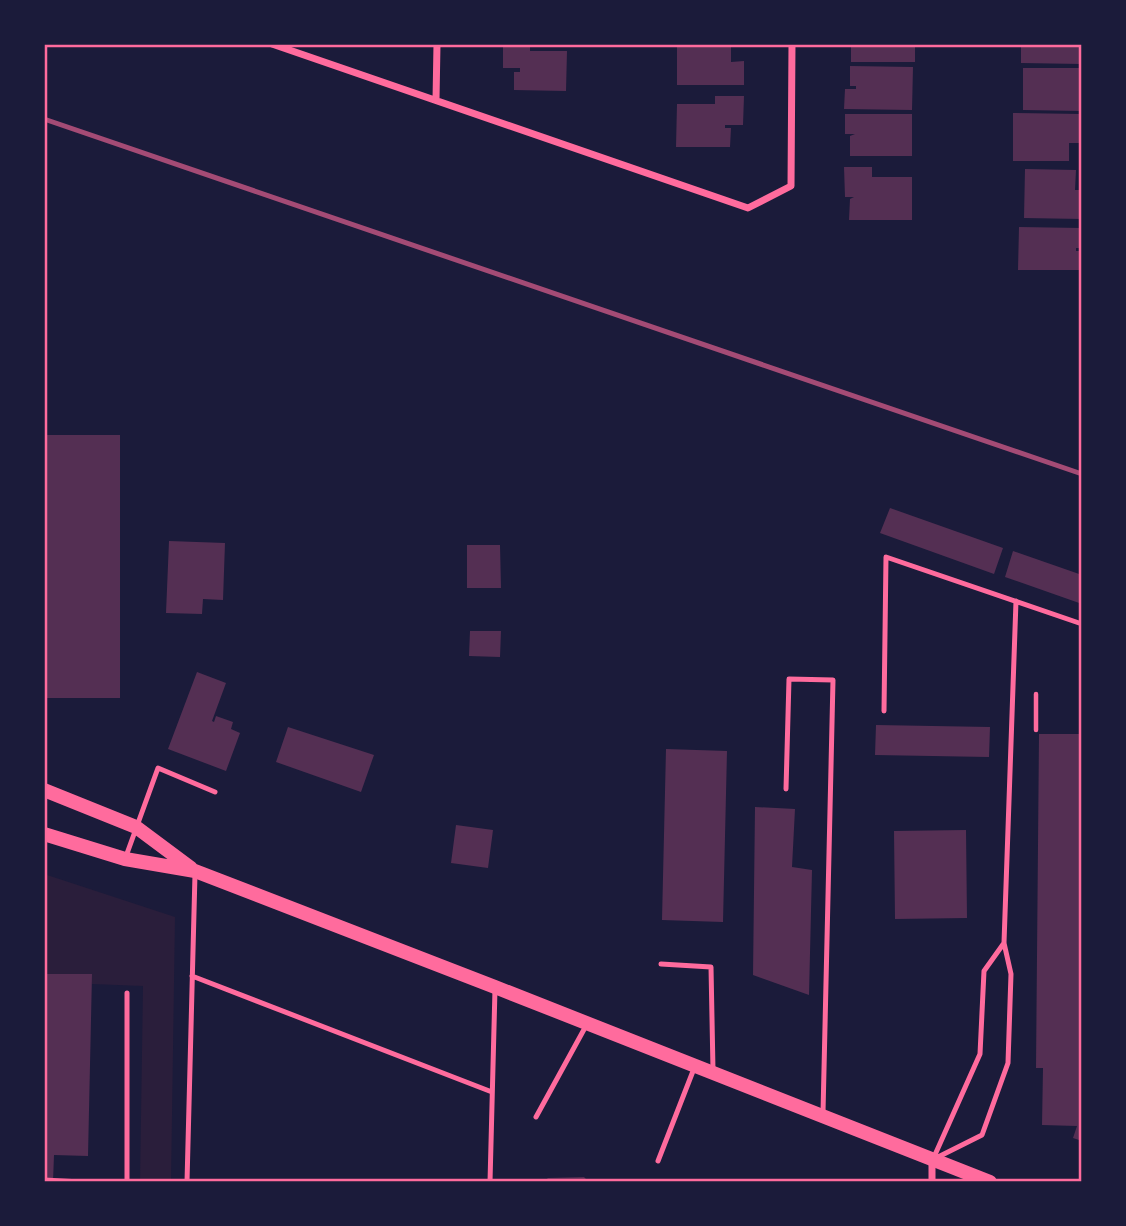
<svg xmlns="http://www.w3.org/2000/svg" width="1126" height="1226" font-family="Figtree,sans-serif">
<style>
.green{fill:#2a1e3b}
.building{fill:#542f53}
.lines{fill:none;stroke-linecap:round;stroke-linejoin:round}
.path{stroke:#ff6b9d;stroke-width:4.5}
.service{stroke:#ff6b9d;stroke-width:5}
.minor{stroke:#ff6b9d;stroke-width:7}
.secondary{stroke:#ff6b9d;stroke-width:14}
.rail{stroke:#a44b75;stroke-width:5}
.neatline{fill:none;stroke:#ff6b9d;stroke-width:2.5}
</style>
<rect width="100%" height="100%" fill="#1b1b3a"/>
<path class="green" d="M44,874L175,917L171,1182H140L143,986L92,984L91,974H44Z"/>
<path class="building" d="M503,44H530V51H567L566,91L514,90V72H520V68H503Z
M677,44H731V62L744,61V85H677Z
M851,44H915V62H851Z
M1021,44L1082,45V64L1021,63Z
M850,66L913,67L912,110L844,109L845,89H856V86H850Z
M1023,68H1080L1082,111L1023,110Z
M715,96H744L743,125H725V128H731L730,147H676L677,104H715Z
M1013,113L1082,114V143H1069V161H1013Z
M845,114H912V156H850V136L855,134H845Z
M844,167H872V177H912V220H849L850,199L854,197H845Z
M1025,169L1076,170L1075,190H1082V219L1024,218Z
M1019,227L1082,228V248H1076V251H1081V270H1018Z
M44,435H120V698H44Z
M890,508L1003,548L994,574L880,533Z
M169,541L225,543L223,600L203,599L202,614L166,613Z
M467,545H500L501,588H467Z
M1013,551L1082,575V604L1005,577Z
M470,631H501L500,657L469,656Z
M197,672L226,683L212,721L214,722L216,716L233,722L231,729L240,733L226,771L168,749Z
M876,725L990,727L989,757L875,755Z
M288,727L374,755L361,792L276,762Z
M1039,734H1082V1141L1073,1138L1077,1126L1042,1125L1043,1068H1036Z
M666,749L727,751L723,922L662,920Z
M755,807L795,809L792,867L812,870L809,995L753,975Z
M456,825L493,830L488,868L451,863Z
M966,830L967,918L895,919L894,831Z
M44,974H92L88,1156L54,1155L53,1182H44Z
M584,1177L589,1182H543L548,1178Z"/>
<g class="lines">
<path class="path" d="M1036,730V694"/>
<path class="service" d="M884,711L886,557L1082,624
M786,789L789,679L833,680L823,1113
M125,859L158,768L215,792
M661,964L711,967L713,1070
M192,976L492,1092
M536,1117L587,1024
M934,1157L980,1054L984,971L1004,943
M938,1157L982,1135L1008,1063L1011,974L1004,943L1016,601
M658,1161L695,1066
M44,1180L81,1182
M127,1182V993
M187,1182L195,874
M490,1182L495,989"/>
<path class="minor" d="M272,44L748,208L791,186L792,44
M436,100L437,44
M932,1182V1160"/>
<path class="secondary" d="M44,790L136,827L191,868
M44,834L125,859L195,871L495,987L990,1182"/>
<path class="rail" d="M44,119L1082,474"/>
</g>
<rect width="1126" height="1226" fill="none" stroke="#1b1b3a" stroke-width="91"/>
<rect x="46" y="46" width="1034" height="1134" class="neatline"/>
</svg>
